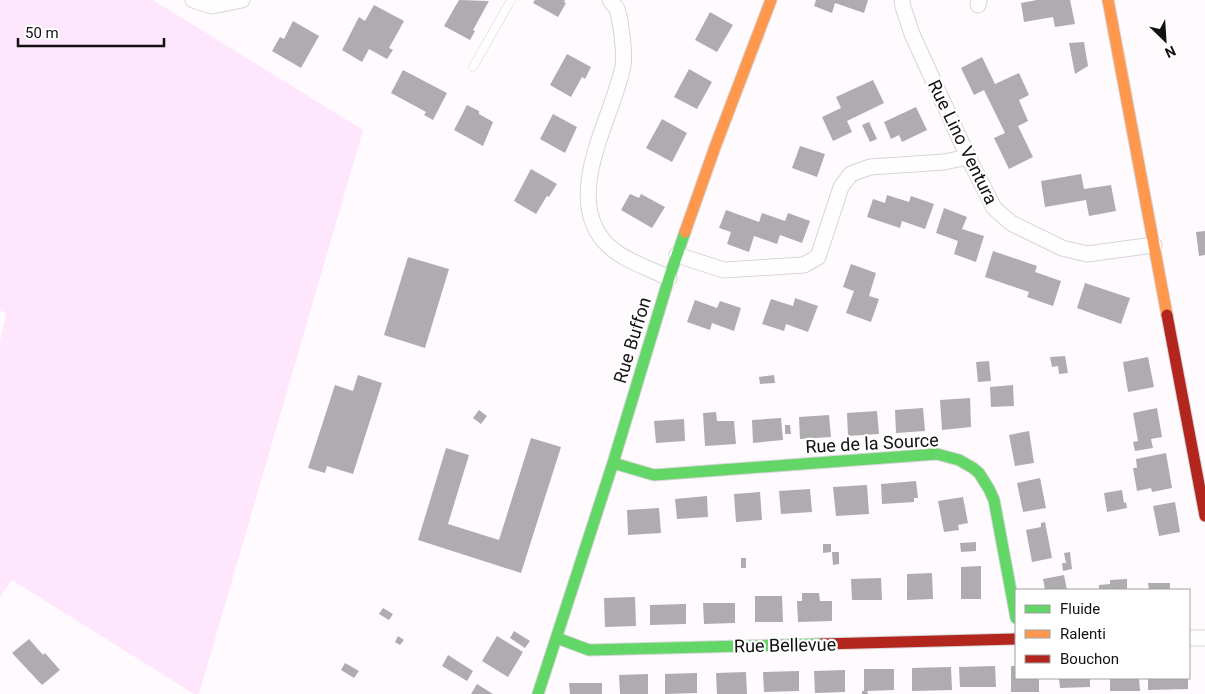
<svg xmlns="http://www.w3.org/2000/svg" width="1205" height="694" font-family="Roboto,sans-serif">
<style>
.green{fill:#fee7fd}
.building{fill:#aeacae}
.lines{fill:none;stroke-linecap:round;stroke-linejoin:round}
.lane-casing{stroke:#d7d5d7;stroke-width:9}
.street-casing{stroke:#d7d5d7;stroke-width:17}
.fast-casing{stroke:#d7d5d7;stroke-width:13}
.slow-casing{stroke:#d7d5d7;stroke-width:13}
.jam-casing{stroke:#d7d5d7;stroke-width:13}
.lane{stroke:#fffeff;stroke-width:8}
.street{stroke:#fffeff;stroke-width:15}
.fast{stroke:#63d668;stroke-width:11}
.slow{stroke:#ff974d;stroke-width:11}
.jam{stroke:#b3261e;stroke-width:11}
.labels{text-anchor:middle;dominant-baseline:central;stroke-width:4.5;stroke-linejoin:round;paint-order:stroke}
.street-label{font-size:18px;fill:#131113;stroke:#fff}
</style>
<rect width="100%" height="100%" fill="#fefafe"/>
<path class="green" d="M0,0H153L363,130L199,694H194L12,580L0,597V342L6,314L0,310Z"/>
<path class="building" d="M459,0L489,1L473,30L475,31L470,40L444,26Z
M535,0H565L564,2L566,3L558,17L533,3Z
M816,0H868L864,13L835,3L832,13L814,6Z
M1037,0H1070L1075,24L1055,27L1053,17L1024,22L1021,3Z
M374,5L404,21L389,48L393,50L387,59L369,49L362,62L342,50L359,17L365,21Z
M710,12L733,25L717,52L695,40Z
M293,21L319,36L301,68L272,51L280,37L284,39Z
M1084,42L1088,66L1075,74L1069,43Z
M567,54L591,67L585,79L582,77L571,97L550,85Z
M982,57L995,84L1019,73L1029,95L1019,100L1028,121L1018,126L1033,157L1009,169L994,138L1005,133L984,90L974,95L961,68Z
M689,69L712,82L697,109L674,97Z
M403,70L447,93L433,120L424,115L426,112L391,93Z
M873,80L884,103L847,121L852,132L833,141L822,117L841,108L836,97Z
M467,105L479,111V114L493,122L483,146L454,130Z
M916,107L927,130L902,142L899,135L891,139L884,122Z
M553,114L577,127L565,153L540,139Z
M662,119L687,133L672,162L646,148Z
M869,122L877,139L870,142L862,125Z
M800,146L825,154L817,177L792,168Z
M531,169L557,184L549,197L547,196L536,214L514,201Z
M1081,174L1084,189L1111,185L1116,211L1089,216L1086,200L1045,207L1041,181Z
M630,194L639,198L641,194L665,207L652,228L621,210Z
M887,195L909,202L911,196L934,204L925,229L902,221L900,228L867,217L873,199L885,203Z
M944,208L967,217L962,229L984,236L976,262L954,254L958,241L936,233Z
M726,210L759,222L762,213L785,221L788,213L810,221L802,243L780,235L777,244L754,236L749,252L727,244L731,232L719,228Z
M1205,231V255L1199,256L1196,232Z
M993,251L1037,266L1035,272L1061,281L1053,306L1027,297L1029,292L985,277Z
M408,257L449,269L425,348L384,335Z
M851,264L876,273L869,296L879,299L871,322L846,313L854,291L843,287Z
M1085,283L1130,298L1121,324L1077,308Z
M795,298L818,306L808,332L786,324L784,331L762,324L771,299L793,306Z
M695,300L717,308L720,301L741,308L734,331L712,323L710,330L687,322Z
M1065,356L1068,373L1059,374L1058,366L1052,367L1050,357Z
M1148,357L1154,387L1128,392L1123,362Z
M989,361L991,381L978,382L976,362Z
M358,375L382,383L353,474L327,466L325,473L308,468L335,385L353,391Z
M774,375L775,383L760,384L759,377Z
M1013,385L1014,406L991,407L990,387Z
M970,398L971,427L942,430L940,400Z
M923,408L925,431L896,433L895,410Z
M1157,408L1162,437L1151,439L1153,448L1135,451L1133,442L1138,441L1133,413Z
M479,410L487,416L481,424L473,418Z
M877,411L879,434L848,436L847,413Z
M716,412L717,421H734L736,444L705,446L703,413Z
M829,415L831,437L800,439L799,417Z
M781,418L783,440L753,443L752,420Z
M684,419L685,441L656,443L654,421Z
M785,425H790L791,434H785Z
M1029,431L1034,463L1015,466L1009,435Z
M531,438L561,447L521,573L418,540L446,448L469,455L448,524L499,540Z
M1166,453L1172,488L1152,492L1151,488L1137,491L1133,468H1137L1136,459Z
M1040,478L1046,508L1023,512L1017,483Z
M916,481L918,498H914V502L882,504L881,484Z
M867,485L869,514L836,516L833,487Z
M810,489L812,512L781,514L779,491Z
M1122,490L1124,503L1126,502L1127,508L1107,512L1104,493Z
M760,492L762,520L736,522L734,494Z
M707,496L708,517L677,519L675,499Z
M963,497L968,523L958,525L959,530L944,532L938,501Z
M1175,502L1180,532L1159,536L1153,506Z
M659,508L661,533L628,535L627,510Z
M1045,522L1052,558L1032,562L1026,530L1041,527V523Z
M976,542V551L961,552L960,543Z
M823,544H831V552L823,553Z
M832,552H839V564L833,565Z
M1070,552L1072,569L1063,571L1062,563H1066L1064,553Z
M741,558H746V568H741Z
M981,566V599H961V567Z
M932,573L933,599L907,600V574Z
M1064,575L1067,590H1045L1043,579Z
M881,578L882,600H852L851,579Z
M1127,579V590H1099V585L1110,584V580Z
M1148,583H1170V590H1149Z
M802,593H819L820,601H832V621L798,622L797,601H802Z
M755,596H782L783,622H755Z
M635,597L636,626L605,627L604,598Z
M703,603H735V623L704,624Z
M686,604V624L650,625V605Z
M383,608L393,614L389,620L379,614Z
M514,631L530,641L525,648L510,638Z
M398,636L404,640L400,645L395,642Z
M497,636L523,652L508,677L482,661Z
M29,639L43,655L45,653L60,670L42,685L12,653Z
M448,655L473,671L467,681L442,666Z
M345,663L359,671L354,678L341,670Z
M995,666L996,687H960L959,667Z
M1011,666H1016V678H1039V692H1011Z
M951,667L952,690L912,691V668Z
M864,669H894V690L867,691L868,694H862V691H864Z
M845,670V692L815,693L814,671Z
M799,671V691L764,692L763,672Z
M746,672L747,694H717L716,673Z
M697,673V693L665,694V674Z
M648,674V694H620L619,675Z
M1059,678H1090V687L1060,688Z
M1110,678H1139L1140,691H1110Z
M1148,678H1188V689L1148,690Z
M569,683H602V694H570Z
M477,684L493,694H471Z"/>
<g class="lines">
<g class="lane-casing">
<path id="lane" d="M473,67L511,0"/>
</g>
<g class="street-casing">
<path id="street" d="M193,0L212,6L242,0
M610,0C612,3 615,6 617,9C621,20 625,55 623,66C613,117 564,192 603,240C620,260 647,267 669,278
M902,0L903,7L912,34L968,157L994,208L1011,223L1062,248L1087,254L1154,245
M978,5L979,0
M677,255L724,270L804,265L818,257L841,187L851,174L870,167L944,162L968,157
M1189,638H1205"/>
</g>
<g class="fast-casing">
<path id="fast" d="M613,463L654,475L937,454L959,460L973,468L979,473L989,489L994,500L1016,618
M557,638L589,650L821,644
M538,694L613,463L669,278L685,232"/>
</g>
<g class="slow-casing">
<path id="slow" d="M1108,0L1167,315
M685,232L715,147L771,0"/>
</g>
<g class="jam-casing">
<path id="jam" d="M1167,315L1205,516
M821,644L1016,639"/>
</g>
<use href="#lane" class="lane"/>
<use href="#street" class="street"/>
<use href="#fast" class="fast"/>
<use href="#slow" class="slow"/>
<use href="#jam" class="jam"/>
</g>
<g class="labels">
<g class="street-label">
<text transform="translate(963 142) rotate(64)">Rue Lino Ventura</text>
<text transform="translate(632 340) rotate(-73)">Rue Buffon</text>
<text transform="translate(872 443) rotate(-3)">Rue de la Source</text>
<text transform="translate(785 645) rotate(-1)">Rue Bellevue</text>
</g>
</g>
<rect x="1015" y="589" width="175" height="90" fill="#ffffff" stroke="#a1a0a1"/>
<rect x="1025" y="605" width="25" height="8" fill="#63d668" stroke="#a1a0a1"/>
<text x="1060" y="614" font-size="15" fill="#131113">Fluide</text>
<rect x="1025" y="630" width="25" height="8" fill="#ff974d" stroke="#a1a0a1"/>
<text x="1060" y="639" font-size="15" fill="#131113">Ralenti</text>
<rect x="1025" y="655" width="25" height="8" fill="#b3261e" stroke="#a1a0a1"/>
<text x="1060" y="664" font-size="15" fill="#131113">Bouchon</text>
<g transform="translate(1165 40) rotate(155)" stroke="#ffffff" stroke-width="4" paint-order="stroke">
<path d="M0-4L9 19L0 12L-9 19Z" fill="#131113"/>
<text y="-8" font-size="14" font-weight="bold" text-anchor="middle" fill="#131113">N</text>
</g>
<path d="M18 38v8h146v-8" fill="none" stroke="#131113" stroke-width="2.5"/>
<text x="25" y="38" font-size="15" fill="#131113" stroke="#ffffff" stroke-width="4" paint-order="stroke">50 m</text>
</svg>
